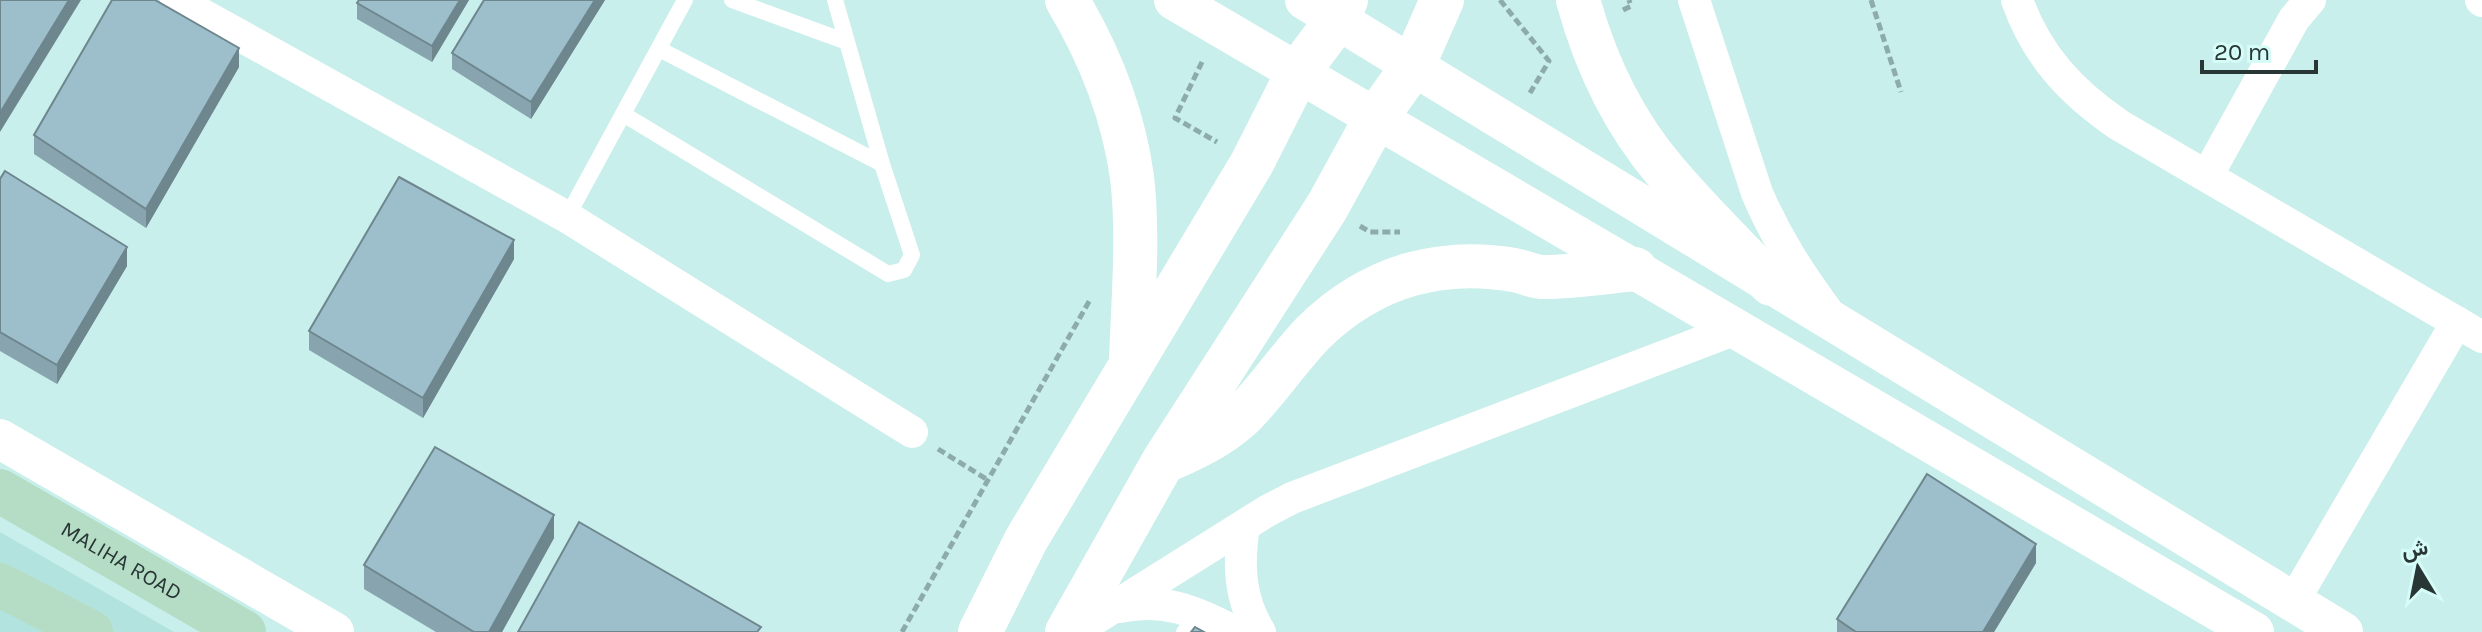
<svg xmlns="http://www.w3.org/2000/svg" width="2482" height="632" font-family="Karla,Vazirmatn,sans-serif">
<style>
.built{fill:#b3e3df}
.lines{fill:none;stroke-linecap:round;stroke-linejoin:round}
.path{stroke:#8daba8;stroke-width:5;stroke-dasharray:8 4;stroke-linecap:butt}
.service{stroke:#fff;stroke-width:16}
.minor{stroke:#fff;stroke-width:32}
.tertiary{stroke:#fff;stroke-width:40}
.secondary{stroke:#fff;stroke-width:44}
.primary{stroke:#b5ddc5;stroke-width:44}
.wall{fill:#87a4af}
.shaded-wall{fill:#6e868e}
.building{fill:#9dbfcb;stroke:#6e868e;stroke-width:2}
.labels{text-anchor:middle;dominant-baseline:central;stroke-width:8;stroke-linejoin:round;paint-order:stroke}
.street-label{font-size:22px;fill:#283736;stroke:#d6fcf8}
</style>
<rect width="100%" height="100%" fill="#c8efeb"/>
<path class="built" d="M0,532L174,632H0Z"/>
<g class="lines">
<path class="path" d="M1500,0L1549,61L1530,93
M1871,0L1901,92
M1623,10L1631,6L1629,0
M1202,62L1175,118L1217,142
M1360,226L1370,232H1400
M938,449L988,480
M902,632L1091,298"/>
<path class="service" d="M732,0L847,42
M659,49L882,164
M623,114L888,274L904,270L912,255L882,164L835,0
M567,217L685,0
M1184,632L1203,616"/>
<path class="minor" d="M176,0L567,217L912,432
M1694,0L1757,193C1776,238 1801,276 1830,315
M2017,0C2037,56 2071,92 2119,125L2482,337
M2481,0L2482,1
M2207,176L2294,19L2310,0
M1244,526C1238,564 1239,599 1260,632
M2293,602L2457,322
M1119,607C1166,597 1195,612 1236,632
M1074,632L1267,511L1292,498L1736,329"/>
<path class="tertiary" d="M1174,0L2254,632
M1305,0L2343,632
M0,439L334,632"/>
<path class="secondary" d="M1067,0C1100,55 1123,113 1132,177C1139,237 1133,300 1131,360
M1578,0C1595,62 1624,123 1666,172C1699,211 1736,247 1771,284
M1163,462C1192,450 1219,437 1242,416C1268,390 1288,359 1313,333C1340,306 1375,284 1412,274C1445,265 1480,264 1514,270C1524,272 1534,277 1544,277C1574,277 1605,272 1635,269
M980,632L1026,540L1252,163L1298,72L1337,20L1346,0
M1067,632L1163,462L1327,207L1376,118L1413,66L1442,0"/>
<g class="primary">
<path id="s1" d="M0,491L244,632"/>
<path d="M0,585L91,632"/>
</g>
</g>
<path class="wall" d="M469,0L432,62L357,19V3Z
M484,0H605L531,119L452,69V53Z
M239,67L146,228L34,154V135Z
M0,179L127,266L57,384L0,351Z
M514,259L423,418L309,350V331Z
M554,538L502,632H436L364,589V565Z
M2036,563L1994,632H1837V619Z"/>
<path class="shaded-wall" d="M69,0H81L0,132V113Z
M460,0H469L432,62V46Z
M595,0H605L531,119V102Z
M239,48V67L146,228V209Z
M514,240V259L423,418V398Z
M127,247V266L57,384V365Z
M554,515V538L502,632H489Z
M2036,544V563L1994,632H1983Z"/>
<path class="building" d="M0,0H69L0,113Z
M112,0H155L239,48L146,209L34,135Z
M359,0H460L432,46L357,3Z
M484,0H595L531,102L452,53Z
M5,171L127,247L57,365L0,332V179Z
M399,177L514,240L423,398L309,331Z
M435,447L554,515L489,632H474L364,565Z
M1927,474L2036,544L1983,632H1856L1837,619Z
M579,522L761,627L757,632H518Z
M1195,627L1204,632H1191Z"/>
<g class="labels">
<g class="street-label">
<text stroke="none"><textPath href="#s1" startOffset="140">MALIHA ROAD</textPath></text>
</g>
</g>
<g transform="translate(2418 568) rotate(350)" stroke="#d6fcf8" stroke-width="6" paint-order="stroke">
<path d="M0-6L14 30L0 20L-14 30Z" fill="#283736"/>
<text y="-12" font-size="22" font-weight="bold" text-anchor="middle" fill="#283736">ش</text>
</g>
<path d="M2202 60v12h114v-12" fill="none" stroke="#283736" stroke-width="4"/>
<text x="2214" y="60" font-size="24" fill="#283736" stroke="#d6fcf8" stroke-width="6" paint-order="stroke">20 m</text>
</svg>
